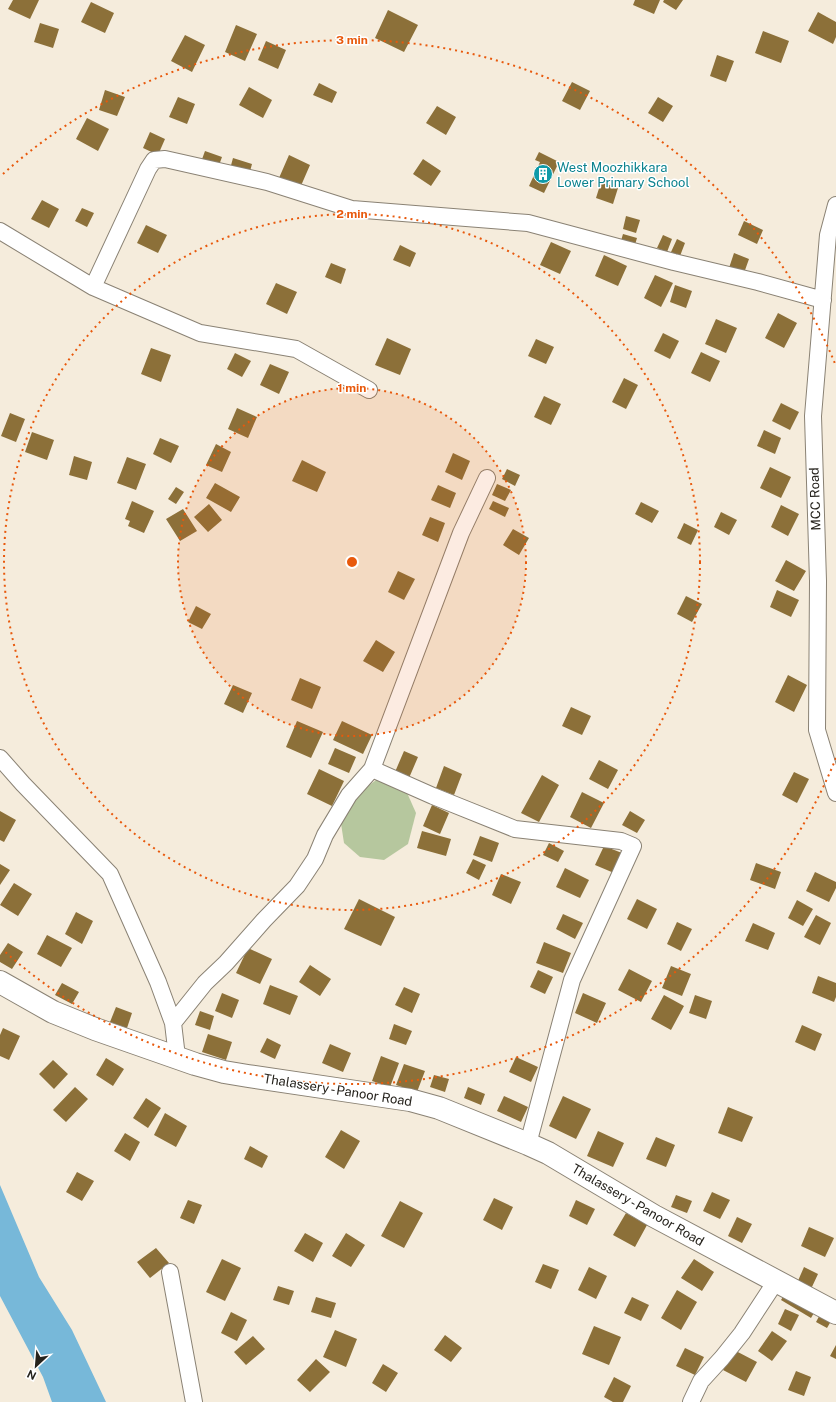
<svg xmlns="http://www.w3.org/2000/svg" width="836" height="1402" font-family="'Public Sans',sans-serif">
<style>
.green{fill:#b6c79e}
.water{fill:#77b8d9}
.building{fill:#8c7039}
.lines{fill:none;stroke-linecap:round;stroke-linejoin:round}
.minor-casing{stroke:#8a8274;stroke-width:18}
.secondary-casing{stroke:#8a8274;stroke-width:24}
.minor{stroke:#fff;stroke-width:16}
.secondary{stroke:#fff;stroke-width:22}
.ring{fill:none;stroke:#e8590c;stroke-width:2;stroke-dasharray:2 4}
.labels{text-anchor:middle;dominant-baseline:central;stroke-width:3;stroke-linejoin:round;paint-order:stroke}
.culture-label{font-size:13px;fill:#0d838f;stroke:#fff;text-anchor:start}
.street-label{font-size:13px;fill:#26231d;stroke:#fff}
.centre{fill:#e8590c;stroke:#fff;stroke-width:2}
.ring-label{font-size:12px;text-anchor:middle;font-weight:bold;fill:#e8590c;stroke:#fff;stroke-width:3;stroke-linejoin:round;paint-order:stroke}
</style>
<rect width="100%" height="100%" fill="#f5ecdc"/>
<path class="green" d="M379,778L404,786L416,813L408,844L384,860L360,857L344,843L340,817L357,794Z"/>
<path class="water" d="M0,1185L39,1277L72,1330L106,1402H52L43,1377L0,1296Z"/>
<path class="building" d="M13,0H39L30,19L8,9Z
M635,0H660L654,14L633,5Z
M664,0H683L676,10L663,2Z
M91,2L114,13L105,33L81,22Z
M388,10L418,25L404,52L375,38Z
M818,12L836,22V37L833,44L808,31Z
M40,23L59,29L53,48L34,42Z
M236,25L257,34L245,61L225,52Z
M763,31L789,41L781,63L755,53Z
M185,35L205,45L192,72L171,61Z
M266,41L286,50L278,69L258,60Z
M717,55L734,61L726,82L710,76Z
M572,82L590,91L580,110L562,101Z
M319,83L337,92L332,103L313,95Z
M249,87L272,100L263,118L239,105Z
M105,90L125,97L117,116L99,110Z
M178,97L195,104L187,124L169,117Z
M658,97L673,106L663,122L648,113Z
M437,106L456,117L446,135L426,123Z
M87,118L109,129L98,151L76,139Z
M150,132L165,139L158,155L143,148Z
M205,151L222,157L218,168L201,162Z
M539,152L559,162L544,193L529,186L540,162L535,160Z
M289,155L310,165L300,188L279,178Z
M233,158L252,164L249,175L230,169Z
M423,159L441,171L431,186L413,174Z
M601,182L618,188L613,204L596,198Z
M42,200L59,209L49,228L31,219Z
M82,208L94,213L87,227L75,221Z
M626,216L640,220L636,233L623,229Z
M744,221L763,230L757,244L738,235Z
M146,225L167,235L158,253L137,243Z
M623,234L637,238L634,248L620,244Z
M663,235L672,239L667,252L657,248Z
M677,239L685,243L680,256L671,252Z
M551,242L571,251L560,274L540,265Z
M400,245L416,253L410,267L393,260Z
M734,253L749,259L744,273L729,268Z
M604,255L627,266L618,286L595,276Z
M331,263L346,269L341,284L325,277Z
M655,275L673,283L661,307L644,298Z
M276,283L297,292L287,314L266,304Z
M675,285L692,291L686,308L670,302Z
M778,313L797,323L784,348L765,338Z
M716,319L737,328L726,353L705,344Z
M663,333L679,341L670,359L654,351Z
M387,338L411,349L400,375L375,365Z
M536,339L554,347L546,364L528,356Z
M151,348L171,355L161,382L141,374Z
M701,352L720,361L710,382L691,373Z
M235,353L251,361L242,377L227,369Z
M270,364L289,372L279,394L260,385Z
M624,378L638,385L626,409L612,402Z
M544,396L561,404L551,425L534,417Z
M781,403L799,412L790,430L772,421Z
M237,408L257,417L248,438L228,429Z
M10,413L25,419L16,442L1,436Z
M764,430L781,438L775,454L757,446Z
M32,432L54,440L47,460L25,452Z
M160,438L179,446L171,463L153,454Z
M216,444L231,452L222,472L206,465Z
M453,453L470,461L462,480L445,472Z
M74,456L92,462L87,480L69,475Z
M127,457L146,464L136,490L117,483Z
M302,460L326,472L317,492L292,481Z
M770,467L791,477L781,498L760,488Z
M507,469L520,475L515,486L502,479Z
M215,483L240,497L231,512L206,498Z
M497,484L511,490L505,501L492,495Z
M438,485L456,493L450,508L431,500Z
M176,487L184,492L176,504L168,499Z
M132,501L154,511L144,533L128,526L130,521L125,519Z
M493,501L509,508L505,517L489,509Z
M641,502L659,511L652,523L635,514Z
M209,504L222,520L208,532L194,517Z
M781,505L799,514L788,536L771,527Z
M183,509L197,531L180,541L166,519Z
M721,512L737,520L729,535L714,527Z
M430,517L445,523L438,542L422,535Z
M684,523L698,530L691,545L677,538Z
M513,529L529,538L519,555L503,545Z
M786,560L806,571L794,591L775,581Z
M398,571L415,579L404,600L388,592Z
M777,590L799,600L791,617L770,607Z
M686,596L702,604L692,622L677,614Z
M196,606L211,614L202,629L188,622Z
M376,640L395,652L383,672L363,661Z
M788,675L807,685L794,712L775,702Z
M300,678L321,687L312,709L291,700Z
M233,685L252,693L243,713L224,704Z
M571,707L591,716L582,735L562,726Z
M297,721L323,732L311,758L286,747Z
M342,721L372,735L363,754L333,740Z
M335,748L356,757L349,773L328,764Z
M404,751L418,757L409,778L395,772Z
M599,760L618,770L608,789L589,779Z
M444,766L462,774L454,795L436,788Z
M319,769L344,781L332,806L307,794Z
M794,772L809,779L797,803L782,795Z
M542,775L559,785L539,822L521,813Z
M582,792L604,803L591,828L570,817Z
M432,805L449,813L440,834L423,826Z
M0,811L16,820L4,842L0,840Z
M630,811L645,820L637,833L622,825Z
M422,831L451,839L446,856L417,848Z
M480,836L499,843L492,862L473,855Z
M549,843L564,851L558,862L543,855Z
M604,846L622,853L614,873L595,865Z
M473,859L486,865L479,880L466,873Z
M756,863L781,872L775,889L750,880Z
M0,864L10,870L0,885Z
M565,868L589,880L580,898L556,887Z
M815,872L836,882V888L829,902L806,891Z
M501,874L521,882L511,904L492,895Z
M14,883L32,894L18,916L0,905Z
M359,899L395,917L381,946L344,929Z
M637,899L657,909L647,929L627,919Z
M797,900L813,909L803,926L788,918Z
M76,912L93,921L82,944L65,934Z
M563,914L583,923L575,939L556,929Z
M816,915L831,923L820,945L804,937Z
M677,922L692,929L681,951L667,944Z
M753,923L775,933L768,950L745,941Z
M47,935L72,948L61,967L37,954Z
M544,942L571,953L563,973L536,963Z
M8,943L23,952L12,969L0,962V955Z
M248,948L272,959L260,984L236,973Z
M310,965L331,979L320,996L299,982Z
M671,966L691,974L682,996L662,988Z
M629,969L652,981L641,1002L618,990Z
M538,970L553,977L545,994L530,987Z
M818,976L836,983V997L834,1002L812,993Z
M62,983L79,992L72,1004L55,995Z
M270,985L298,996L290,1015L263,1004Z
M404,987L420,994L412,1013L395,1005Z
M222,993L239,1000L232,1018L215,1011Z
M583,993L606,1003L597,1023L575,1013Z
M664,995L684,1006L671,1030L651,1019Z
M695,995L712,1001L706,1019L689,1013Z
M116,1007L132,1013L127,1028L110,1022Z
M200,1011L214,1016L210,1030L195,1025Z
M394,1024L412,1031L406,1045L389,1039Z
M802,1025L822,1034L815,1051L795,1042Z
M3,1028L20,1036L9,1060L0,1056V1035Z
M208,1034L232,1042L226,1060L202,1052Z
M267,1038L281,1045L275,1059L260,1052Z
M330,1044L351,1053L343,1072L322,1063Z
M381,1056L399,1063L390,1087L372,1081Z
M516,1057L538,1067L531,1082L509,1072Z
M106,1058L124,1069L113,1086L96,1075Z
M53,1060L68,1074L54,1089L39,1074Z
M404,1064L425,1071L417,1092L396,1085Z
M434,1075L449,1079L445,1092L430,1087Z
M75,1087L88,1099L66,1122L53,1110Z
M468,1087L485,1094L481,1105L464,1098Z
M504,1096L528,1107L521,1122L497,1111Z
M563,1096L591,1109L576,1139L549,1126Z
M146,1098L161,1108L148,1128L133,1118Z
M728,1107L753,1117L742,1142L718,1133Z
M165,1113L187,1126L176,1147L154,1135Z
M341,1130L360,1141L344,1169L325,1157Z
M598,1131L624,1143L613,1167L587,1156Z
M125,1133L140,1142L130,1161L114,1151Z
M656,1137L675,1145L666,1167L646,1159Z
M250,1146L268,1156L262,1168L244,1159Z
M77,1172L94,1181L82,1201L66,1192Z
M712,1192L730,1200L720,1219L703,1211Z
M676,1195L692,1201L687,1213L671,1207Z
M494,1198L513,1207L502,1230L483,1220Z
M188,1200L202,1205L194,1224L180,1218Z
M576,1200L595,1209L587,1225L569,1216Z
M400,1201L423,1213L404,1248L381,1236Z
M626,1213L647,1225L635,1247L613,1235Z
M737,1217L752,1224L742,1243L728,1236Z
M809,1227L834,1238L825,1257L801,1246Z
M305,1233L323,1243L313,1262L294,1251Z
M346,1233L365,1245L351,1267L332,1256Z
M156,1248L169,1263L150,1278L137,1262Z
M222,1259L241,1268L225,1301L206,1292Z
M694,1259L714,1272L702,1291L681,1278Z
M543,1264L559,1270L551,1289L535,1282Z
M589,1267L607,1276L596,1299L578,1290Z
M804,1267L818,1274L811,1289L797,1283Z
M278,1286L294,1291L289,1305L273,1300Z
M788,1289L818,1306L811,1318L781,1300Z
M677,1290L697,1302L681,1330L661,1318Z
M316,1297L336,1303L331,1318L311,1312Z
M632,1297L649,1305L641,1321L624,1313Z
M785,1309L799,1315L791,1331L778,1324Z
M823,1309L834,1316L827,1328L816,1322Z
M231,1312L247,1320L237,1341L221,1333Z
M594,1326L621,1337L609,1365L582,1354Z
M335,1330L357,1339L346,1367L323,1357Z
M772,1331L787,1341L772,1361L758,1351Z
M445,1335L462,1348L451,1362L434,1350Z
M253,1336L265,1349L246,1365L234,1352Z
M836,1345V1359L830,1356Z
M685,1348L704,1357L695,1375L676,1366Z
M734,1350L757,1362L746,1382L723,1370Z
M316,1359L330,1372L310,1392L297,1380Z
M383,1364L398,1373L386,1392L372,1383Z
M796,1371L811,1377L804,1396L788,1390Z
M614,1377L631,1386L623,1402H613L604,1397Z"/>
<g class="lines">
<g class="minor-casing">
<path id="minor" d="M836,205L828,235L813,416L818,581L817,730L836,793
M0,231L93,287L200,333L296,349L369,390
M93,287L148,169L154,160L165,159L267,182L352,209L528,223L674,262L758,282L823,300
M0,758L23,784L110,874L158,982L173,1023L177,1057
M372,769L433,796L515,829L621,841L633,846L572,980L528,1144
M173,1023L205,983L226,963L264,920L297,886L315,859L325,835L349,795L372,769L461,533L487,478
M170,1272L194,1402
M691,1402L701,1381L722,1358L742,1333L776,1281"/>
</g>
<g class="secondary-casing">
<path id="secondary" d="M0,982L53,1012L95,1029L195,1064L224,1072L248,1076L410,1100L439,1108L528,1144L548,1153L654,1216L836,1313"/>
</g>
<use href="#minor" class="minor"/>
<use href="#secondary" class="secondary"/>
</g>
<circle cx="352" cy="562" r="174" fill="#e8590c" fill-opacity=".12"/>
<g class="ring">
<circle cx="352" cy="562" r="174"/>
<circle cx="352" cy="562" r="348"/>
<path d="M836 758A522 522 0 0 1 3 950M3 174A522 522 0 0 1 836 366"/>
</g>
<defs>
<g id="building-disc" transform="scale(1)"><circle r="9.5" fill="#0f9aa8" stroke="#fff"/><path d="M-4-6H4V6H1V3H-1V6H-4ZM-2.5-4.3h1.7v1.8h-1.7ZM.8-4.3h1.7v1.8H.8ZM-2.5-1h1.7V.8h-1.7ZM.8-1h1.7V.8H.8Z" fill="#fff"/></g>
</defs>
<g fill-rule="evenodd">
<use href="#building-disc" x="543" y="174"/>
</g>
<g class="labels">
<g class="culture-label">
<text x="557" y="167">West Moozhikkara<tspan x="557" dy="15">Lower Primary School</tspan></text>
</g>
<g class="street-label">
<text transform="translate(815 499) rotate(-92)">MCC Road</text>
<text transform="translate(338 1090) rotate(9)">Thalassery - Panoor Road</text>
<text transform="translate(638 1205) rotate(30)">Thalassery - Panoor Road</text>
</g>
</g>
<circle cx="352" cy="562" r="6" class="centre"/>
<g class="ring-label">
<text x="352" y="44">3 min</text>
<text x="352" y="218">2 min</text>
<text x="352" y="392">1 min</text>
</g>
<g transform="translate(36 1366) rotate(206)" stroke="#ffffff" stroke-width="3" paint-order="stroke">
<path d="M0-3L7 15L0 10L-7 15Z" fill="#26231d"/>
<text y="-6" font-size="11" font-weight="bold" text-anchor="middle" fill="#26231d">N</text>
</g>
</svg>
